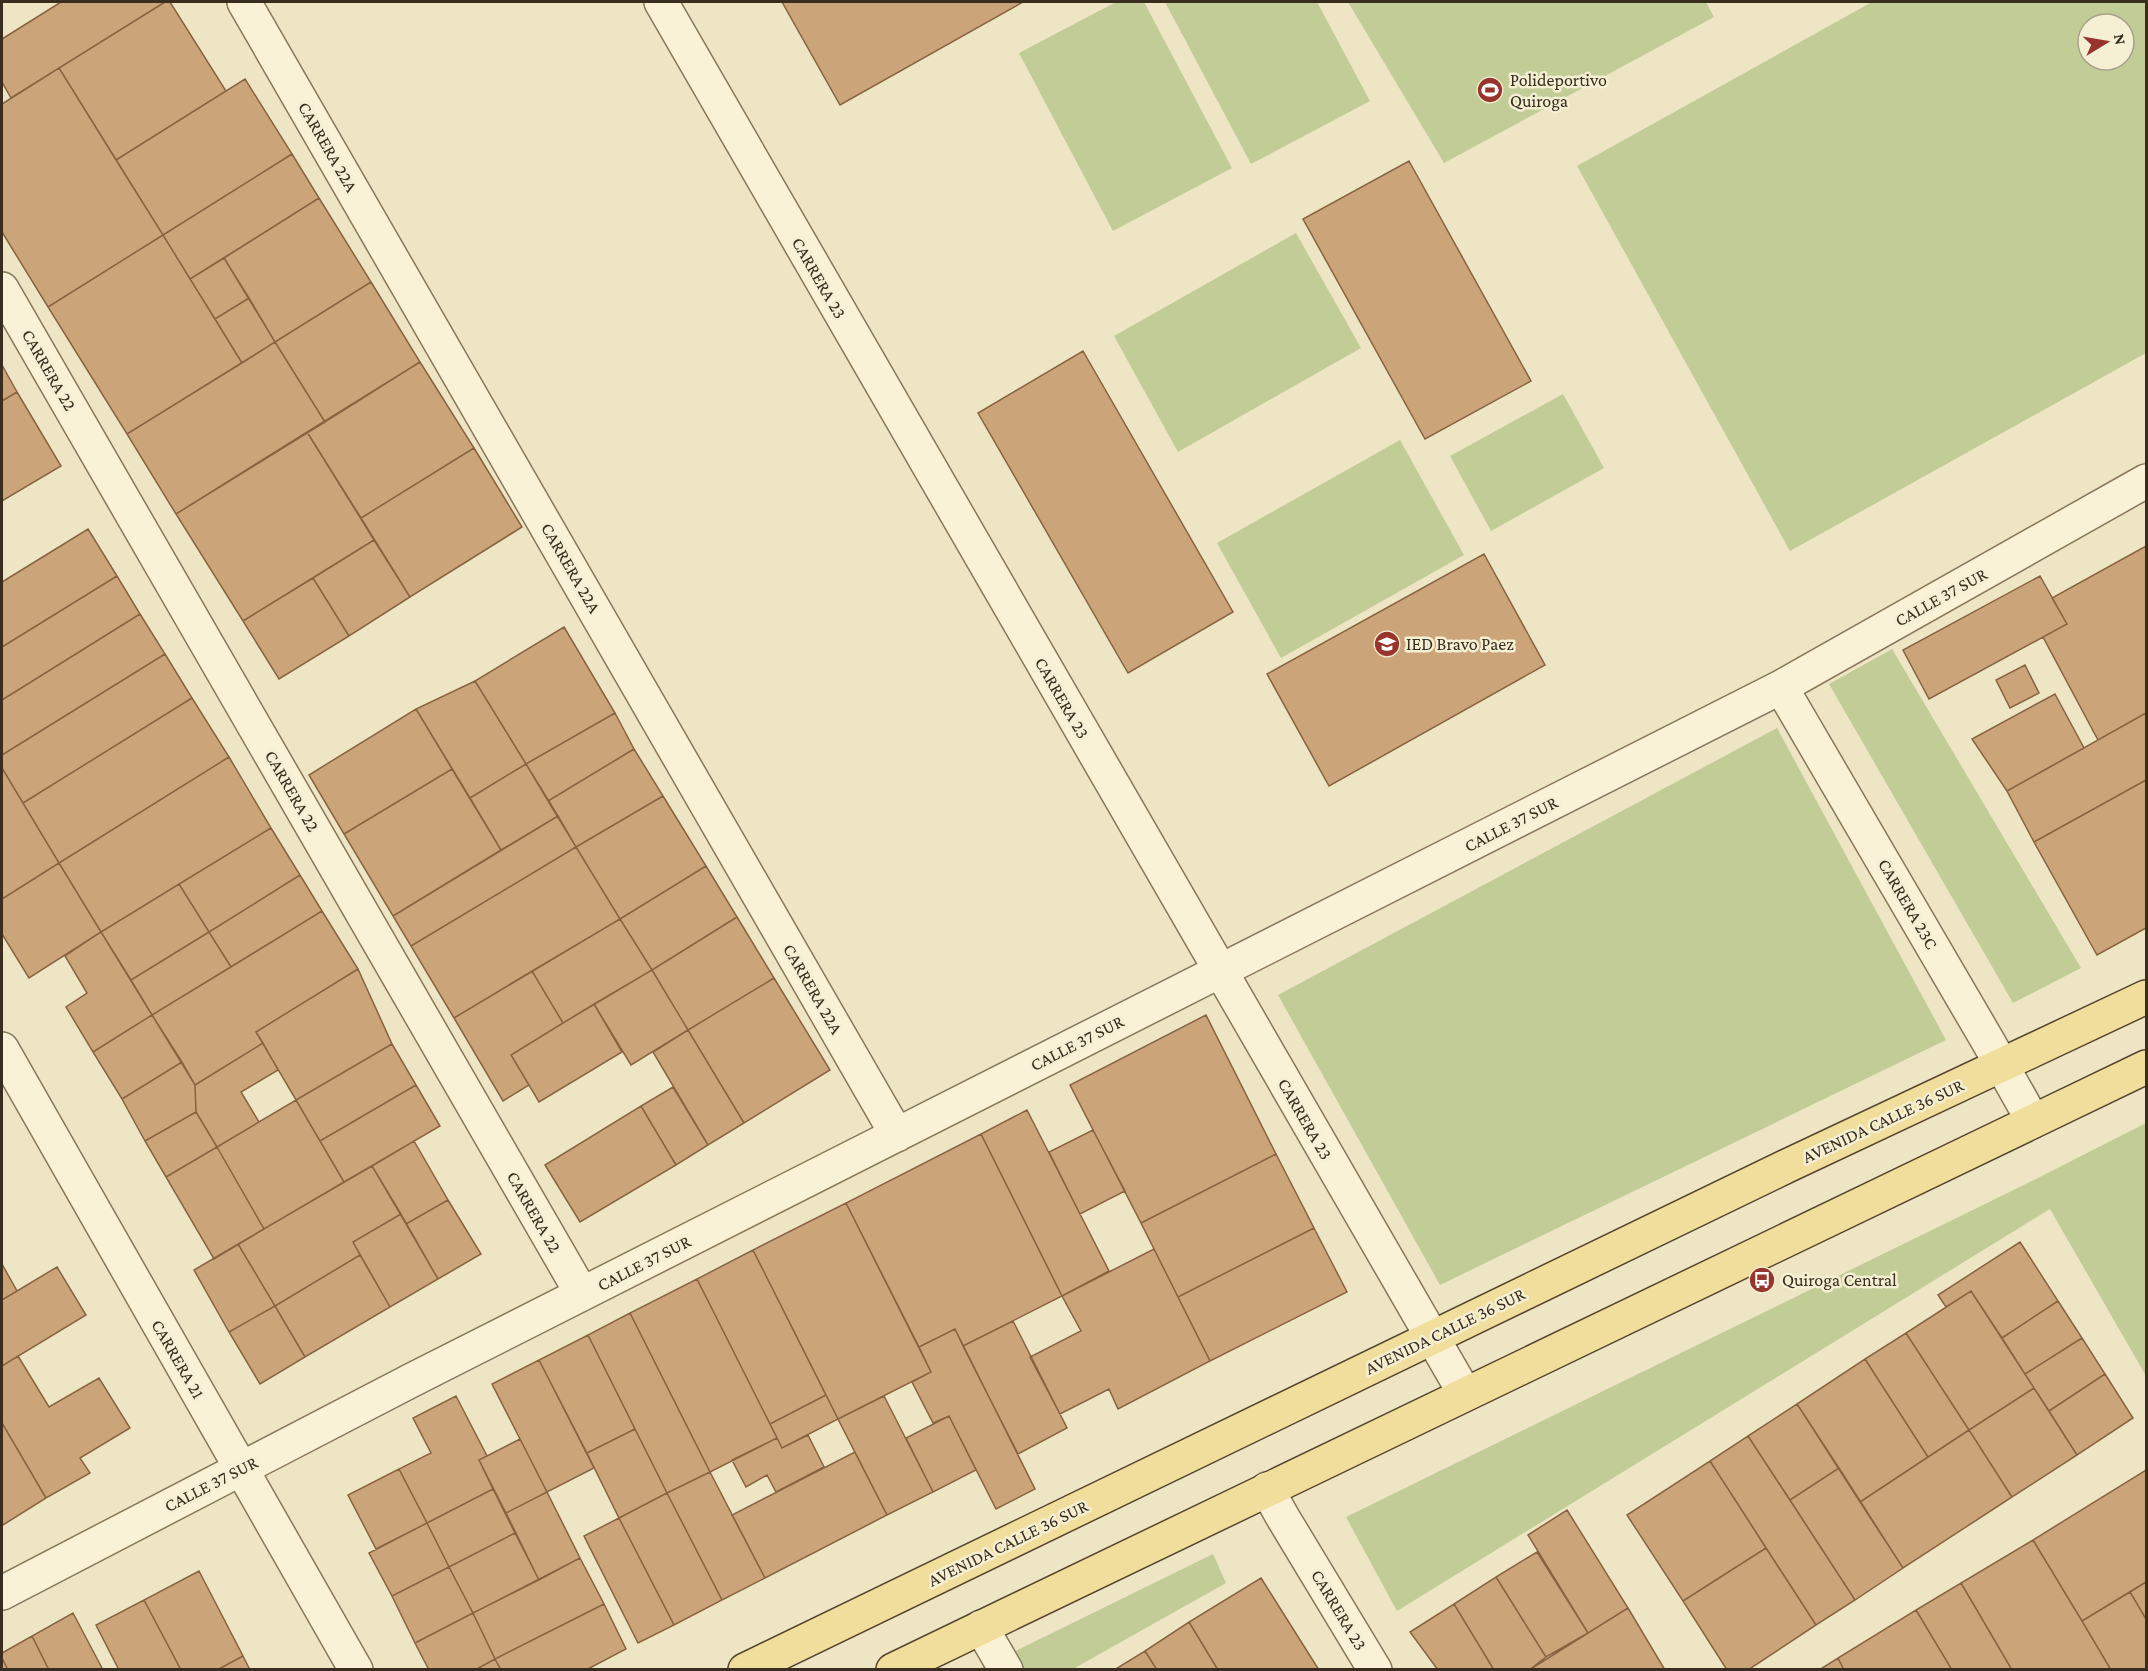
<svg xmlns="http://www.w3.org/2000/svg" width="2148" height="1671" font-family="'Crimson Pro',serif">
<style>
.green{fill:#c1cc97;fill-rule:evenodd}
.building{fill:#cca47a;stroke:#876340;stroke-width:1.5}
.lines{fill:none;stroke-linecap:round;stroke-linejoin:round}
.minor-casing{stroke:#88775a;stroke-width:36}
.major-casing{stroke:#56452e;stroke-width:36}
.minor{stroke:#f9f2d7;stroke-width:33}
.major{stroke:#f1de9c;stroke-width:33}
.labels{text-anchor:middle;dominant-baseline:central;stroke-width:5;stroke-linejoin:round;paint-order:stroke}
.poi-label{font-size:18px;fill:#382d1e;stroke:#f5efd3;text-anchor:start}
.street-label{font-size:18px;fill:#382d1e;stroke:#f5efd3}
</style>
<rect width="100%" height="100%" fill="#eee5c4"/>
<path class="green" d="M1116,2H1144L1232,168L1113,231L1019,53Z
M1165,2H1317L1370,101L1251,164Z
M1348,2H1706L1714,17L1444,163Z
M1872,2H2146V353L1790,551L1577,166ZM2088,24H2124V60H2088Z
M1296,233L1361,348L1178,452L1114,336Z
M1563,394L1604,468L1491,531L1450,456Z
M1400,440L1464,555L1281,658L1217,543Z
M1892,649L2081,968L2013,1003L1829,684Z
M1777,728L1946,1040L1440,1285L1278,995Z
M2146,1123V1376L2050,1209L1397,1611L1346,1517L2034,1180Z
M1213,1554L1226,1583L1073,1669L977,1670Z"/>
<path class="building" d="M61,2H165L11,98L2,82V39Z
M165,2H170L226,91L116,160L59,68Z
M782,2H1023L840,105Z
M59,68L163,235L48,307L2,232V104Z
M245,79L292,154L163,235L116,160Z
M292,154L319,198L190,279L163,235Z
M1409,161L1531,381L1425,439L1303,219Z
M319,198L371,282L275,342L224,258Z
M163,235L242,363L127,434L48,307Z
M224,258L249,298L215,319L190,279Z
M371,282L420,362L325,422L275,342Z
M249,298L275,342L242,363L215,319Z
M275,342L325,422L176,514L127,434Z
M1083,351L1233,612L1128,673L978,413Z
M420,362L474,448L361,518L307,432Z
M2,365L17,392L2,401Z
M17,392L61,466L2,501V401Z
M307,432L374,540L243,621L176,514Z
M474,448L522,527L410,597L361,518Z
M88,529L117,576L2,647V582Z
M374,540L410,597L349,636L313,578Z
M2146,546V713L2098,740L2043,637L2067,624L2052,598Z
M1484,554L1545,665L1329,786L1267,674Z
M117,576L140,614L2,700V647Z
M2040,576L2067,624L1929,699L1903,650Z
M313,578L349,636L279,679L243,621Z
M140,614L165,654L2,755V700Z
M564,627L615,713L526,764L475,681Z
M165,654L192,698L23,803L2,768V755Z
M2025,665L2039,693L2010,708L1996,680Z
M475,681L526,764L470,798L416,709Z
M2055,694L2084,748L2007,791L1972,739Z
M192,698L229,757L59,863L23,803Z
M416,709L452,769L344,834L309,775Z
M615,713L634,749L548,801L526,764Z
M2146,713V780L2034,842L2007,791Z
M634,749L663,796L576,847L548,801Z
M229,757L271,828L101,932L59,863Z
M526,764L558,816L501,850L470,798Z
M2,768L59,863L2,899Z
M452,769L501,850L393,916L344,834Z
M2146,780V928L2097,955L2034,842Z
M663,796L706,866L620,919L576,847Z
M558,816L576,847L411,946L393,916Z
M271,828L300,875L209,932L179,884Z
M576,847L620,919L454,1018L411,946Z
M59,863L101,932L29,978L2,934V899Z
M706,866L737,917L652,970L620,919Z
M300,875L322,911L231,967L209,932Z
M179,884L209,932L131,980L101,932Z
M322,911L358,969L256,1032L263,1043L195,1085L152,1015Z
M737,917L774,978L688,1030L652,970Z
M620,919L652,970L563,1023L532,971Z
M101,932L152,1015L93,1052L66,1007L87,993L65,956Z
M209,932L231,967L152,1015L131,980Z
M358,969L392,1044L296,1100L256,1032Z
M652,970L688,1030L631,1065L594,1004Z
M532,971L563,1023L511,1055L529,1085L503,1101L454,1018Z
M774,978L830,1070L744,1123L688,1030Z
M594,1004L622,1052L539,1102L511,1055Z
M152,1015L182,1062L122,1099L93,1052Z
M1206,1015L1276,1154L1141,1223L1070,1085Z
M688,1030L744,1123L708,1145L653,1052Z
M263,1043L278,1070L241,1092L259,1122L217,1147L196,1112L195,1085Z
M392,1044L416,1085L320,1141L296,1100Z
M182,1062L195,1085L196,1112L145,1141L122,1099Z
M416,1085L440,1126L344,1182L320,1141Z
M673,1087L708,1145L676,1165L641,1106Z
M296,1100L344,1182L264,1229L217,1147Z
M641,1106L676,1165L580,1222L545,1165Z
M1027,1110L1109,1271L1062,1296L981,1134Z
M196,1112L217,1147L166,1177L145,1141Z
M1093,1130L1125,1191L1080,1214L1049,1152Z
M981,1134L1062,1296L963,1346L955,1329L919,1347L846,1203Z
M414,1141L448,1200L406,1224L372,1166Z
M217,1147L264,1229L214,1259L166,1177Z
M1276,1154L1314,1228L1178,1297L1141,1223Z
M372,1166L401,1214L353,1242L360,1255L275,1306L238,1244Z
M448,1200L481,1254L438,1279L406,1224Z
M846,1203L931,1372L838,1419L753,1250Z
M401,1214L438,1279L390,1307L353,1242Z
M1314,1228L1347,1292L1210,1361L1178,1297Z
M2020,1242L2058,1301L2002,1338L1971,1291L1946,1307L1938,1295Z
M238,1244L275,1306L229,1332L194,1270Z
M1154,1249L1210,1361L1118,1409L1109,1389L1060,1414L1030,1357L1081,1331L1062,1296Z
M753,1250L826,1395L770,1424L697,1279Z
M360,1255L390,1307L305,1357L275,1306Z
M2,1264L17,1291L2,1300Z
M57,1267L86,1315L2,1366V1300Z
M697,1279L777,1438L710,1472L630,1313Z
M1971,1291L2034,1388L1969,1430L1906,1333Z
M2058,1301L2082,1338L2025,1374L2002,1338Z
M275,1306L305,1357L260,1384L229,1332Z
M630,1313L710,1472L667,1493L588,1335Z
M1013,1321L1067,1428L1018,1454L963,1346Z
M955,1329L1035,1489L996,1509L949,1416L933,1423L912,1382L931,1372L919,1347Z
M1906,1333L1969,1430L1928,1457L1865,1359Z
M588,1335L635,1429L587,1453L539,1360Z
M2082,1338L2105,1374L2049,1411L2025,1374Z
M18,1356L49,1407L99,1378L130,1428L80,1458L90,1473L46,1498L2,1423V1366Z
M1865,1359L1928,1457L1860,1502L1797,1404Z
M539,1360L594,1468L547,1492L492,1384Z
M2105,1374L2133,1418L2077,1455L2049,1411Z
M2034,1388L2077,1455L2012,1497L1969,1430Z
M826,1395L838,1419L782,1448L770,1424Z
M456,1396L487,1456L479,1460L493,1489L427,1523L399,1469L431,1453L413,1418Z
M884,1396L933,1492L887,1515L838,1419Z
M1797,1404L1839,1468L1790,1500L1748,1436Z
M949,1416L976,1470L933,1492L906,1438Z
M2,1423L46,1498L3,1525L2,1523Z
M635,1429L667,1493L619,1518L587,1453Z
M1969,1430L2012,1497L1903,1568L1860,1502Z
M808,1435L824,1467L776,1492L767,1475L746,1487L732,1460L777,1438L782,1448Z
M1748,1436L1855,1600L1816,1625L1710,1461Z
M520,1439L547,1492L506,1513L479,1460Z
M855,1452L887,1515L765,1578L732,1515Z
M1710,1461L1766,1548L1683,1601L1627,1515Z
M1839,1468L1903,1568L1855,1600L1790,1500Z
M399,1469L427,1523L376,1549L348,1495Z
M2146,1470V1582L2082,1621L2033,1540Z
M710,1472L765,1578L722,1600L667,1493Z
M493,1489L515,1533L449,1567L427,1523Z
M547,1492L580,1558L539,1580L506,1513Z
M667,1493L722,1600L674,1625L619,1518Z
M1567,1510L1628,1608L1588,1633L1528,1535Z
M619,1518L674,1625L638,1643L584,1536Z
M427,1523L449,1567L392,1596L369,1553Z
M515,1533L539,1580L473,1613L449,1567Z
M2033,1540L2082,1621L2111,1670H2012L1961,1583Z
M1766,1548L1816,1625L1748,1670H1727L1683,1601Z
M1537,1552L1588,1633L1546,1657L1496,1577Z
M580,1558L604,1604L495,1659L473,1613Z
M449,1567L473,1613L415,1643L392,1596Z
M199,1571L243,1656L217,1670H181L144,1600Z
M1496,1577L1546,1657L1529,1670H1494L1454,1604Z
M1261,1578L1319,1670H1218L1189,1622Z
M2146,1582V1619L2130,1592Z
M1961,1583L2012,1670H1952L1916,1610Z
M2130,1592L2146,1619V1670H2111L2082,1621Z
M144,1600L181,1670H119L96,1625Z
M604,1604L626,1649L586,1670H501L495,1659Z
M1454,1604L1494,1670H1438L1410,1632Z
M1628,1608L1665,1670H1529L1588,1633Z
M1916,1610L1952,1670H1844L1838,1658Z
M73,1613L103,1670H49L32,1636Z
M473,1613L495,1659L475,1670H429L415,1643Z
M1189,1622L1218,1670H1157L1145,1651Z
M32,1636L49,1670H8L2,1658V1653Z
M1145,1651L1157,1670H1114Z
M243,1656L250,1670H217Z
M2,1658L8,1670H2Z
M1838,1658L1844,1670H1819Z
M495,1659L501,1670H475Z"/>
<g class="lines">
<g class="minor-casing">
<path id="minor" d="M244,2L897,1135
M661,2L1465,1394
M2,289L582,1294
M1781,687L1989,1043L2033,1121
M2,1049L356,1670
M1267,1489L1282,1516L1375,1670
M2,1593L412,1380L1781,687L2146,481
M981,1627L1006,1670"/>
</g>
<g class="major-casing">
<path id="major" d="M745,1670L1789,1165L2146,997
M893,1670L2146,1067"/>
</g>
<use href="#minor" class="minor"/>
<use href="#major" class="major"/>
</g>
<defs>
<g id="stadium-disc" transform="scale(1.35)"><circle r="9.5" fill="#97342b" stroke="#f5efd3"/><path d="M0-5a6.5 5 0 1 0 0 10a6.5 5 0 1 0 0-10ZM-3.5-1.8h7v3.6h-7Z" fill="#fff"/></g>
<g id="school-disc" transform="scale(1.35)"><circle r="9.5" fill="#97342b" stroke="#f5efd3"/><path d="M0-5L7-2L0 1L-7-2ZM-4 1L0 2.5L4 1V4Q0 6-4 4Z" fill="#fff"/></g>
<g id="bus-disc" transform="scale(1.35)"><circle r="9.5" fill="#97342b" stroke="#f5efd3"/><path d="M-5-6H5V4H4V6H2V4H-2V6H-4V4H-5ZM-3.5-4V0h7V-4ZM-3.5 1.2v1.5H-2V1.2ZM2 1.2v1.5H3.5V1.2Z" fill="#fff"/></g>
</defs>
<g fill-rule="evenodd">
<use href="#stadium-disc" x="1490" y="90"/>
<use href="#school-disc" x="1387" y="644"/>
<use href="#bus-disc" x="1762" y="1280"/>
</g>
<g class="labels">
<g class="poi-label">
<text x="1510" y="80">Polideportivo<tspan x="1510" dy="21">Quiroga</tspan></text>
<text x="1406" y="644">IED Bravo Paez</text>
<text x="1782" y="1280">Quiroga Central</text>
</g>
<g class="street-label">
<text transform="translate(328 147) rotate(60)">CARRERA 22A</text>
<text transform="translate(819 278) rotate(60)">CARRERA 23</text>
<text transform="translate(49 370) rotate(60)">CARRERA 22</text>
<text transform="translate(571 568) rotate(60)">CARRERA 22A</text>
<text transform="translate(1941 597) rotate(-29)">CALLE 37 SUR</text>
<text transform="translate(1062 698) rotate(60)">CARRERA 23</text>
<text transform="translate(292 791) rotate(60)">CARRERA 22</text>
<text transform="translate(1511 824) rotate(-27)">CALLE 37 SUR</text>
<text transform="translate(1908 904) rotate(60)">CARRERA 23C</text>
<text transform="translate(813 989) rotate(60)">CARRERA 22A</text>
<text transform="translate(1077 1043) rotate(-27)">CALLE 37 SUR</text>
<text transform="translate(1305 1119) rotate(60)">CARRERA 23</text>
<text transform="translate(1883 1121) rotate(-25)">AVENIDA CALLE 36 SUR</text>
<text transform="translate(534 1212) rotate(60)">CARRERA 22</text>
<text transform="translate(644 1263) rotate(-27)">CALLE 37 SUR</text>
<text transform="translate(1445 1331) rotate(-26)">AVENIDA CALLE 36 SUR</text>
<text transform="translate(178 1359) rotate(60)">CARRERA 21</text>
<text transform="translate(211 1484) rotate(-27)">CALLE 37 SUR</text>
<text transform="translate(1008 1543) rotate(-26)">AVENIDA CALLE 36 SUR</text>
<text transform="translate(1339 1610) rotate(59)">CARRERA 23</text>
</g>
</g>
<rect width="2148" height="1671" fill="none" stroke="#382d1e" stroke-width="6"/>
<g transform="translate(2106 42) rotate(79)"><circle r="28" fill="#f5efd3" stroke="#a9a18b" stroke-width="1.5"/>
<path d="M0-4.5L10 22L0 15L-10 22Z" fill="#97342b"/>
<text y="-9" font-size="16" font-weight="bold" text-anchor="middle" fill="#382d1e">N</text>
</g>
</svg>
